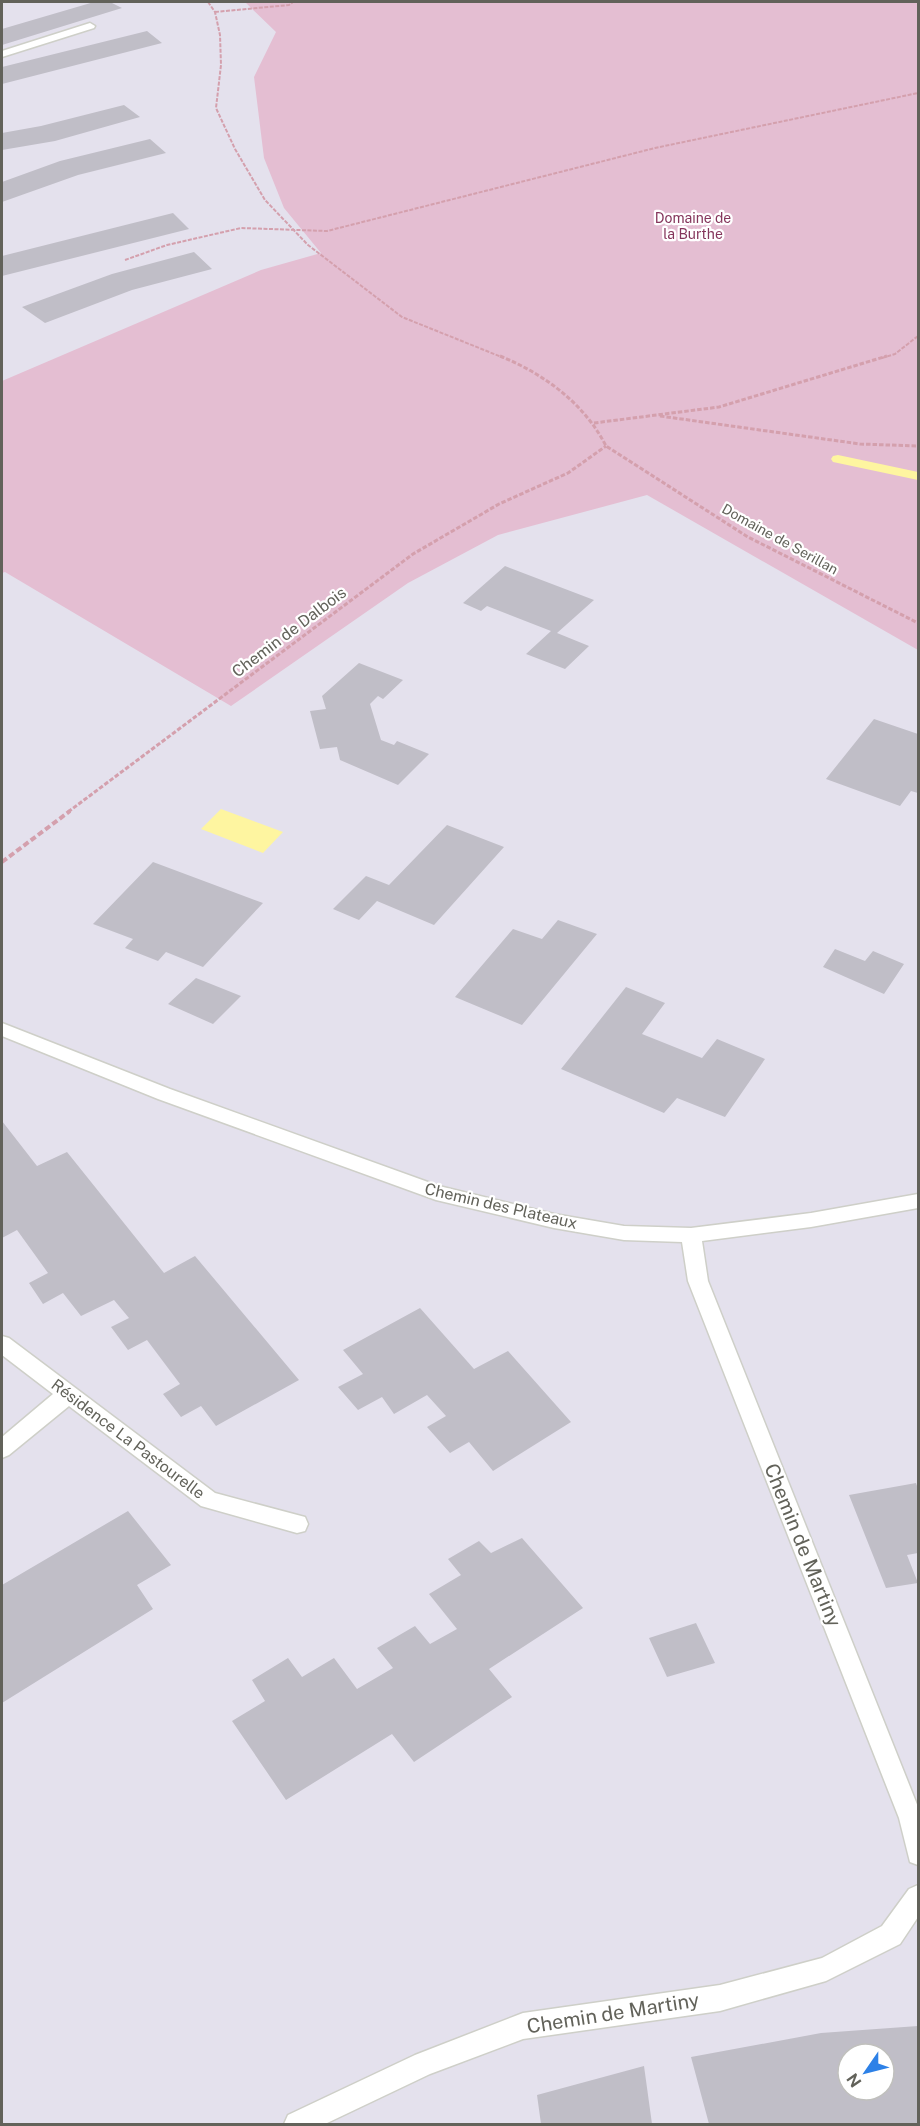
<svg xmlns="http://www.w3.org/2000/svg" width="920" height="2126" font-family="'Public Sans',sans-serif">
<style>
.green{fill:#e4bed2}
.water{fill:#fef5a0}
.lines{fill:none;stroke-linecap:round;stroke-linejoin:round}
.stream{fill:#fef5a0;fill-rule:evenodd}
.building{fill:#c0bec7;fill-rule:evenodd}
.minor-casing{stroke:#cecfc8;stroke-width:3}
.path-far2{stroke:#d4a0ad;stroke-width:2;stroke-dasharray:4 1.5;stroke-linecap:butt}
.path-far1{stroke:#d4a0ad;stroke-width:3;stroke-dasharray:4.5 2;stroke-linecap:butt}
.path{stroke:#d4a0ad;stroke-width:4;stroke-dasharray:6 3;stroke-linecap:butt}
.minor{fill:#fff;fill-rule:evenodd}
.labels{text-anchor:middle;dominant-baseline:central;stroke-width:4.5;stroke-linejoin:round;paint-order:stroke}
.far-park-label{font-size:14px;fill:#85365c;stroke:#fff}
.far-street-label{font-size:14px;fill:#62625a;stroke:#fff}
.street-label{font-size:16px;fill:#62625a;stroke:#fff}
.near-street-label{font-size:20px;fill:#62625a;stroke:#fff}
</style>
<rect width="100%" height="100%" fill="#e4e1ed"/>
<path class="green" d="M245,2H918V650L647,495L498,535L408,583L231,706L5,572L2,573V381L261,270L321,253L284,208L264,158L254,77L276,32Z"/>
<path class="water" d="M221,809L283,832L263,853L201,829Z"/>
<g class="lines">
<path class="stream" d="M838,455L918,472V480L833,462L831,459L833,456Z"/>
</g>
<path class="building" d="M94,2H110L122,8L2,45V29Z
M147,31L162,43L2,84V67Z
M124,105L140,117L55,141L2,150V133L41,126Z
M150,139L166,153L78,175L2,202V182L60,161Z
M173,213L189,229L2,276V256Z
M194,252L212,269L132,290L45,323L22,307L112,274Z
M505,566L594,600L557,633L589,646L565,669L526,654L551,631L487,606L481,611L463,603Z
M359,663L403,680L383,699L378,696L370,704L381,740L394,745L397,741L429,754L398,785L340,760L337,747L320,749L310,711L326,709L322,696Z
M874,719L918,734V793L911,791L900,806L826,779Z
M447,825L504,847L434,925L377,901L359,920L333,909L366,876L389,885Z
M153,862L228,890L263,903L203,967L166,952L158,961L125,948L133,939L93,924Z
M558,920L597,934L522,1025L455,997L513,929L542,939Z
M835,949L865,961L873,951L904,964L884,994L823,967Z
M196,978L241,996L213,1024L168,1004Z
M626,987L665,1003L642,1034L702,1058L717,1039L765,1059L725,1117L677,1098L664,1113L561,1069Z
M2,1121L37,1166L67,1152L164,1273L195,1256L299,1380L216,1426L201,1406L181,1417L163,1394L180,1384L147,1340L128,1350L111,1327L129,1318L114,1300L81,1316L63,1293L43,1304L29,1283L48,1273L17,1230L2,1238Z
M420,1308L474,1369L508,1351L571,1422L493,1471L469,1442L450,1453L427,1427L446,1416L427,1395L394,1414L382,1397L358,1410L338,1387L363,1374L343,1350Z
M916,1483L918,1489V1553L907,1555L918,1583L886,1588L849,1495Z
M128,1511L171,1565L137,1585L153,1609L2,1703V1585Z
M522,1538L583,1608L489,1669L512,1697L414,1762L392,1734L286,1800L232,1721L265,1701L252,1680L288,1658L302,1677L334,1658L357,1689L393,1668L377,1648L415,1626L430,1644L457,1629L429,1594L461,1575L448,1559L479,1541L491,1553Z
M696,1623L715,1663L667,1677L649,1638Z
M918,2026V2124H709L691,2057L821,2033ZM848,2054H884V2090H848Z
M644,2066L652,2124H541L537,2095Z"/>
<g class="lines">
<g class="minor-casing">
<path id="minor" d="M90,23L95,26L94,28L2,57V51Z
M2,1023L170,1089L439,1186L554,1214L624,1226L691,1228L811,1213L918,1194V1208L811,1227L702,1241L708,1281L918,1807V1865L910,1862L899,1818L688,1281L682,1242L624,1240L554,1228L436,1200L158,1099L2,1036Z
M2,1336L9,1338L215,1493L305,1517L308,1524L305,1531L297,1533L201,1506L69,1406L9,1455L2,1458V1437L53,1394L2,1355Z
M918,1885V1917L900,1944L826,1981L720,2011L523,2039L430,2074L325,2124H284L288,2115L415,2055L523,2013L720,1985L822,1958L882,1926L909,1889Z"/>
</g>
<path class="path-far2" d="M208,2L215,12L220,35L221,65L216,108L235,149L265,200L308,245L402,317L504,358
M215,12L289,5L293,2
M125,260L167,245L241,228L327,231L655,148L918,93
M882,358L895,354L918,336"/>
<path class="path-far1" d="M500,356C544,374 584,403 606,446L748,537L918,623
M660,416L860,444L918,446
M594,423L719,407L887,356
M68,812L413,554L499,504L568,473L606,446"/>
<path class="path" d="M2,862L70,811"/>
<use href="#minor" class="minor"/>
</g>
<g class="labels">
<g class="far-park-label">
<text x="693" y="218">Domaine de<tspan x="693" dy="16">la Burthe</tspan></text>
</g>
<g class="far-street-label">
<text transform="translate(780 539) rotate(29)">Domaine de Serillan</text>
</g>
<g class="street-label">
<text transform="translate(289 632) rotate(-37)">Chemin de Dalbois</text>
<text transform="translate(501 1206) rotate(13)">Chemin des Plateaux</text>
<text transform="translate(128 1439) rotate(37)">Résidence La Pastourelle</text>
</g>
<g class="near-street-label">
<text transform="translate(803 1545) rotate(68)">Chemin de Martiny</text>
<text transform="translate(613 2013) rotate(-9)">Chemin de Martiny</text>
</g>
</g>
<rect width="920" height="2126" fill="none" stroke="#62625a" stroke-width="6"/>
<g transform="translate(866 2072) rotate(235)"><circle r="28" fill="#ffffff" stroke="#c0c0bd" stroke-width="1.5"/>
<path d="M0-4.5L10 22L0 15L-10 22Z" fill="#2d81e7"/>
<text y="-9" font-size="16" font-weight="bold" text-anchor="middle" fill="#62625a">N</text>
</g>
</svg>
